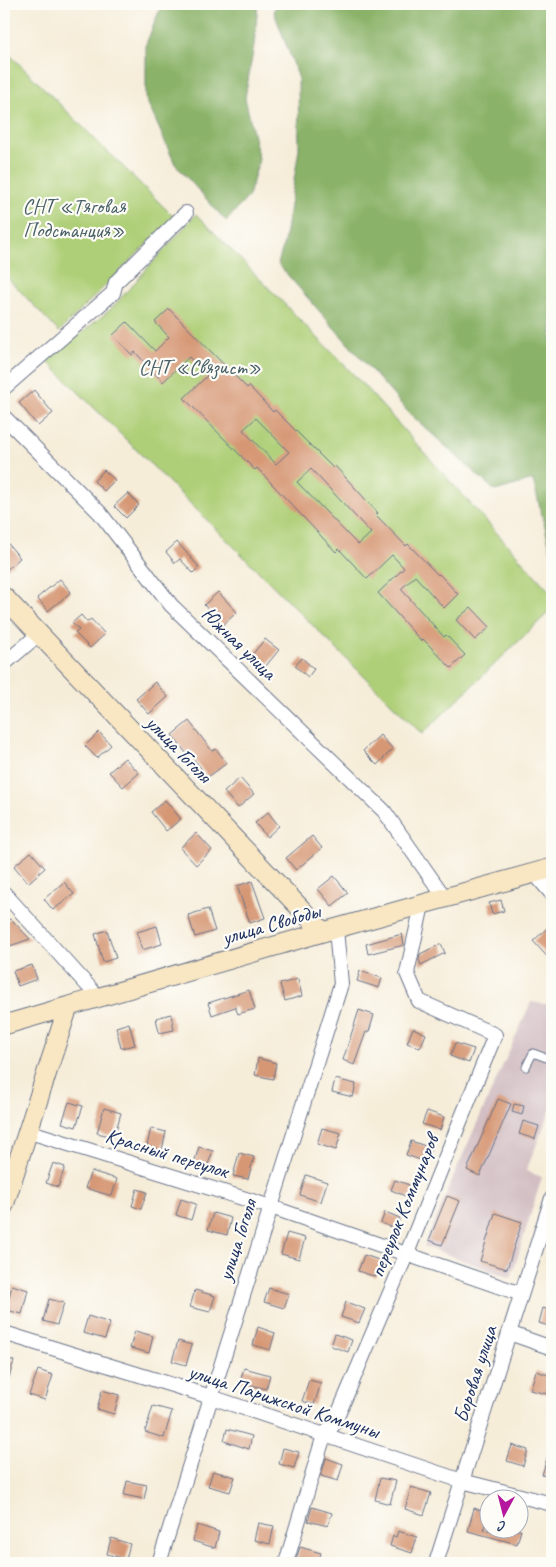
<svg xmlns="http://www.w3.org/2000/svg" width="556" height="1567" font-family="Caveat,sans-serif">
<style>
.industrial{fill:#d2bec3}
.green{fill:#aecf77;stroke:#647f6a}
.forest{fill:#8ab268;stroke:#527063}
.building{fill:#d69775;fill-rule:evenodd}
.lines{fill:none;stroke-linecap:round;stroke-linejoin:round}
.lane-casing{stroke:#687289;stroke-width:9}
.street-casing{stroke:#687289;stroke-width:16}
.secondary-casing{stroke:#687289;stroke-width:21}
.lane{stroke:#fff;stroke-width:7}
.street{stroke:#fff;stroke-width:14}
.secondary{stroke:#f9e7c3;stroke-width:19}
.labels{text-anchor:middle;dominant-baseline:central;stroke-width:4.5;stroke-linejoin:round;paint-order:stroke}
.park-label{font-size:21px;fill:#475f66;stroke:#fdfcf7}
.street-label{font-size:21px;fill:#1b2f5e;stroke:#fdfcf7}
</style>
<rect width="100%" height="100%" fill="#fdfcf7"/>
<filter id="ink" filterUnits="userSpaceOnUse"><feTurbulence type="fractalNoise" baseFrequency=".02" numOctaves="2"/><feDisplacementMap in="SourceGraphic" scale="10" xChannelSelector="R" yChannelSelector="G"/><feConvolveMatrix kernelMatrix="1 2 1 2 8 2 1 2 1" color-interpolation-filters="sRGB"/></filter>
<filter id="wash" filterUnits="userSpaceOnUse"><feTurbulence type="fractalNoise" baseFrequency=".0096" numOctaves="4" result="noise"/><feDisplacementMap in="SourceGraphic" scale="20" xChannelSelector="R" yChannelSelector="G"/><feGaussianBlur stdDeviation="1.12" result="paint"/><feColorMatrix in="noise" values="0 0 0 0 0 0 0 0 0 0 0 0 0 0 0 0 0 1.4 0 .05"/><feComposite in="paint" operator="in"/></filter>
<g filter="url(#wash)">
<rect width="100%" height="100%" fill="#f6edd9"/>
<path class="industrial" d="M531,1002L552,1005V1106L526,1171L542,1177L511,1278L424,1246L457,1168Z"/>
<path class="green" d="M4,49L174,217L59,332L4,274Z
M196,214L357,378L552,594V609L422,734L47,361L111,309Z"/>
<path class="forest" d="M162,4H258L254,45L245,98L259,159L249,196L226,221L175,164L146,99V44Z
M276,4H552V555L533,480L495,491L409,413L278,264L284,243L299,149L298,76L274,12Z"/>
<g id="blocks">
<path class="building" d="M169,309L247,388L249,386L273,412L275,410L333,468L335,466L378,513L376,515L406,546L408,544L438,575L439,574L458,594L444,608L415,576L401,589L444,637L446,635L465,655L451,668L423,639L421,641L378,593L404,568L392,555L367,579L339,549L336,552L257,468L255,470L184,398L207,376L189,357L163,382L135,352L132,355L113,335L127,322L155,351L169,337L155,322ZM256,418L289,452L276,464L243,430ZM311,469L371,533L358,545L297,482Z
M34,390L53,413L38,426L19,403Z
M104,470L115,480L104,491L94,481Z
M128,493L139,505L126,518L114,506Z
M4,539L20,558L4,572Z
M177,542L199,567L193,573L180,559L175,563L166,552Z
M60,579L71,592L48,611L37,598Z
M218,592L237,612L223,625L204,605Z
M471,607L490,627L475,640L456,620Z
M81,615L87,622L91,619L105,634L90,648L75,633L79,630L72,623Z
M265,639L279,650L265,667L251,656Z
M302,658L314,669L308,677L295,666Z
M155,682L168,697L149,714L136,699Z
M189,721L212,751L216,749L227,763L208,777L192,757L190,758L172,735Z
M99,732L111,745L97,758L85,746Z
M380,735L393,749L377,765L363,751Z
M125,758L139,773L123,787L109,772Z
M240,778L254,794L238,808L224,792Z
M165,800L181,819L166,831L151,812Z
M268,812L279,826L267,837L255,823Z
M196,833L212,850L196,865L180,848Z
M312,836L322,848L296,870L286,858Z
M31,852L45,868L28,883L14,866Z
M334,876L348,893L332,906L318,889Z
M252,881L265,918L250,923L237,886Z
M64,882L74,894L53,910L44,899Z
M501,900L504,911L492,914L489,903Z
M208,909L215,931L195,937L188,915Z
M11,919L30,939L4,948V921Z
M552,924V962L533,941Z
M157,926L162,944L142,950L137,932Z
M107,930L116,958L103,962L95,934Z
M402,934L404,945L368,954L366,944Z
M441,944L445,953L421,965L419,960L420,954Z
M32,965L37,979L18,986L13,971Z
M360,971L382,978L379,988L357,981Z
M298,979L302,996L285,1001L280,984Z
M249,990L255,1009L238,1014L235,1007L212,1015L208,1003Z
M359,1010L374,1015L369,1032H366L354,1065L343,1060Z
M171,1014L174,1030L159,1033L156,1018Z
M129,1023L135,1045L121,1048L116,1027Z
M413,1028L426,1034L420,1048L407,1043Z
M455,1043L474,1049L469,1063L450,1056Z
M258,1058L276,1063L273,1079L255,1075Z
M335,1079L356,1084L353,1097L332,1092Z
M498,1099L511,1104L480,1176L467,1170Z
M69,1102L83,1106L76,1127L62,1123Z
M514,1104L524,1106L522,1115L512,1112Z
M104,1108L121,1113L114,1137L97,1133Z
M427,1111L444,1117L440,1130L422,1124Z
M523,1121L539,1126L535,1139L519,1134Z
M151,1128L166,1132L162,1150L147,1146Z
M322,1128L341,1133L336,1150L317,1144Z
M411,1141L431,1148L426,1162L406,1155Z
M199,1147L213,1151L207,1167L194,1163Z
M239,1153L254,1157L248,1179L233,1176Z
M53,1163L65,1167L58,1187L46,1183Z
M91,1171L117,1179L112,1196L85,1188Z
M306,1175L327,1182L321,1202L300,1195Z
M395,1180L415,1187L410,1198L391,1190Z
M137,1189L147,1192L141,1209L132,1206Z
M447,1196L460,1201L442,1245L429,1240Z
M181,1199L196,1204L191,1220L176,1215Z
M385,1212L400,1218L396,1229L381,1223Z
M213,1213L231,1218L227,1235L208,1230Z
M495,1213L522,1222L507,1269L480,1261Z
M287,1233L305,1238L299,1259L281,1254Z
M364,1255L382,1261L376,1277L358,1271Z
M12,1285L28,1290L22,1314L6,1310Z
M269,1288L289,1294L284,1308L264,1302Z
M195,1290L215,1296L210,1312L190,1307Z
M49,1299L64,1303L57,1325L43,1321Z
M346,1302L365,1309L359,1323L341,1317Z
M543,1308L552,1311V1327L539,1323Z
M88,1316L110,1323L105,1339L83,1333Z
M258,1327L275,1333L270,1350L253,1345Z
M135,1331L153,1336L149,1353L130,1348Z
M335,1334L352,1340L348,1352L331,1346Z
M178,1341L192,1345L186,1365L172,1361Z
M4,1358L14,1361L6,1387L4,1386Z
M244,1368L270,1375L266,1389L240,1382Z
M38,1370L53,1375L45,1400L29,1395Z
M536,1371L552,1376L547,1394L530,1390Z
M309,1380L321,1383L314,1405L302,1401Z
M102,1390L119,1395L114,1414L97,1409Z
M153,1406L172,1411L164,1438L145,1432Z
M227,1429L252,1436L249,1449L224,1441Z
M512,1445L528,1450L523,1466L507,1461Z
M283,1448L299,1452L294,1468L279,1464Z
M550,1448L552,1449V1478L542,1475Z
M326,1458L343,1464L338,1481L321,1476Z
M213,1471L235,1477L230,1492L208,1486Z
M380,1478L396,1481L390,1504L375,1500Z
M127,1481L147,1485L144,1499L124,1495Z
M411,1487L431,1493L424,1515L405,1509Z
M312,1507L332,1513L328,1526L308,1521Z
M474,1508L488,1513L484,1530H521L517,1544L468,1531Z
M258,1523L274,1526L270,1544L254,1540Z
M197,1525L219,1532L215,1548L193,1541Z
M398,1531L417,1537L412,1553L390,1546L393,1536L396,1537Z
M111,1538L130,1544L126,1559L107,1554Z
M300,1547L321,1553L318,1563H295Z"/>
</g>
</g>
<g filter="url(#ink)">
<use href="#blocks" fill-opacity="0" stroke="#687289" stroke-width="1"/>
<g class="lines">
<g class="lane-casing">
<path id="lane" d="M526,1067L533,1053L552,1060"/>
</g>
<g class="street-casing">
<path id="street" d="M4,388L113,293L116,282L186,213
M4,417L100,513L171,605L384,811L445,898
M4,664L39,634
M534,873L552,894
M4,893L99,998
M27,1131L271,1207L521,1294
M4,1333L211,1397L462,1481L552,1504
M509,1333L552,1348
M159,1563L341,984L336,929
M286,1563L324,1435L334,1424L407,1253L495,1035L419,1001L407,973L422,905
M436,1563L552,1198"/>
</g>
<g class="secondary-casing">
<path id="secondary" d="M4,597L323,932
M4,1025L323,932L552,868
M4,1205L68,1007"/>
</g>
<use href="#lane" class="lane"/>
<use href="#street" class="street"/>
<use href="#secondary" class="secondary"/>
</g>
</g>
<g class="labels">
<g class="park-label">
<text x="74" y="206">СНТ «Тяговая<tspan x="74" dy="24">Подстанция»</tspan></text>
<text x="200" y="367">СНТ «Связист»</text>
</g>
<g class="street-label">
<text transform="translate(239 643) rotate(44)">Южная улица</text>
<text transform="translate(179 749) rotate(46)">улица Гоголя</text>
<text transform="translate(271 924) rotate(-16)">улица Свободы</text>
<text transform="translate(167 1153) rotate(17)">Красный переулок</text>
<text transform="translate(404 1206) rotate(-68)">переулок Коммунаров</text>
<text transform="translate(237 1240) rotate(-72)">улица Гоголя</text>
<text transform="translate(475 1374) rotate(-72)">Боровая улица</text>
<text transform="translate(284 1401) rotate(18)">улица Парижской Коммуны</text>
</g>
</g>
<rect width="556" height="1567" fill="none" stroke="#fdfcf7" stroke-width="20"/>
<g transform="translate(504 1514) rotate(187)"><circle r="24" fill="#fdfcf7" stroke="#a3aaba"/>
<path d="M0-4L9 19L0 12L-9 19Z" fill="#b5179e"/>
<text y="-8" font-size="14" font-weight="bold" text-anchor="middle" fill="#1b2f5e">С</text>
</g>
</svg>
